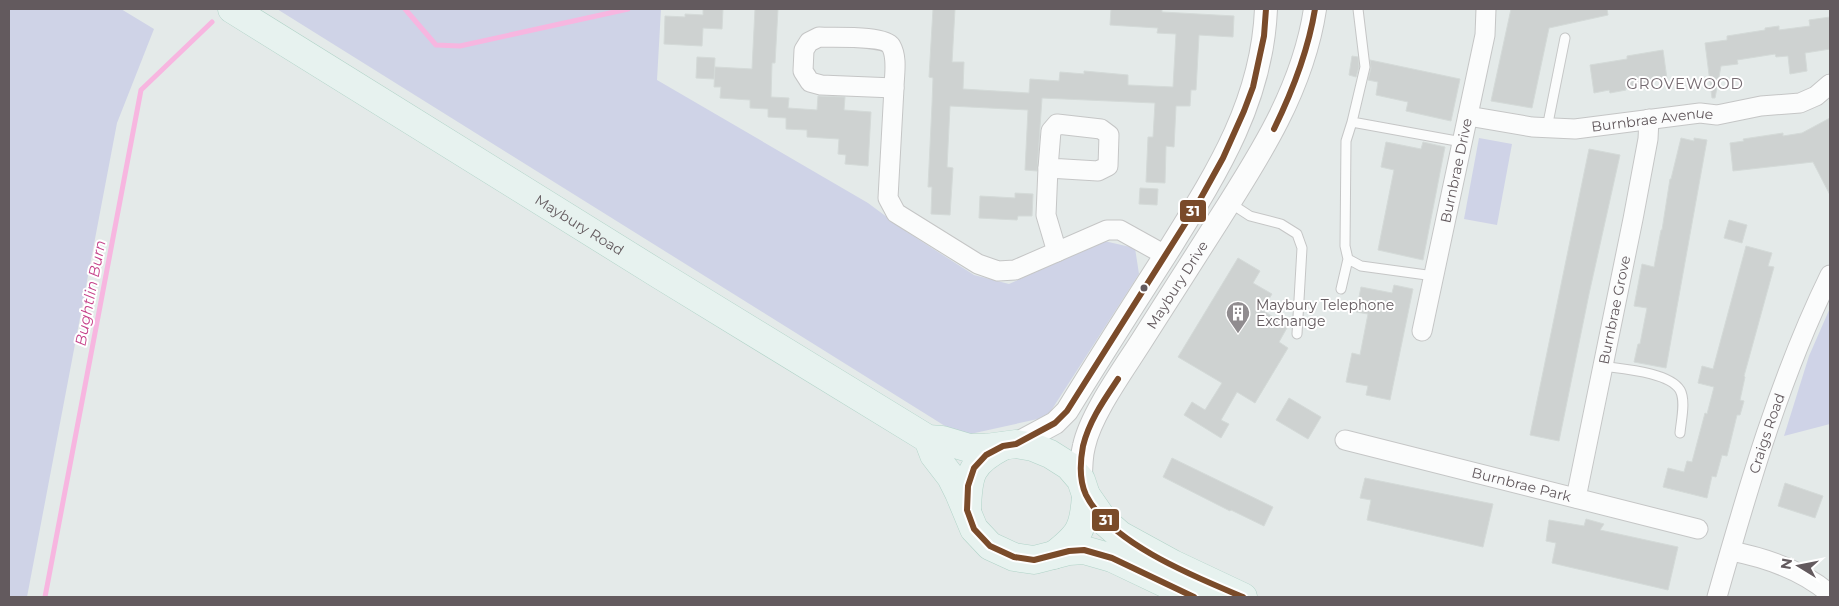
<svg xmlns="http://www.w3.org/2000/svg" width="1839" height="606" font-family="Montserrat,sans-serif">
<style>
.green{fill:#cfd3e7}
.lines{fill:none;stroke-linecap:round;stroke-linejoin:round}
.stream{stroke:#f7b6e0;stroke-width:5}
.building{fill:#ced2d1;stroke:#d4dad8}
.service-casing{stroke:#c5c6c6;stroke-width:11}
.minor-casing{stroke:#c5c6c6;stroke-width:21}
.tertiary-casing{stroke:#c5c6c6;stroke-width:24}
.primary-casing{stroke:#b1d3c8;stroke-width:29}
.service{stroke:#fbfcfc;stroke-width:9}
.minor{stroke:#fbfcfc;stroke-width:19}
.tertiary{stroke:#fbfcfc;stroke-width:22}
.primary{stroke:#e7f2ef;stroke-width:28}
.bus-1-casing{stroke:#fff;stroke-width:10}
.bus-1{stroke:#7a4b2a;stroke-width:6}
.bus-dot{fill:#635a5e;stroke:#fff;stroke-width:2}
.labels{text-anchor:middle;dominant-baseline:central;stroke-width:4;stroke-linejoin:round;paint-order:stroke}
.street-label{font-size:14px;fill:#635a5e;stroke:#fff}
.poi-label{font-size:14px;fill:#635a5e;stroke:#fff;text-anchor:start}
.neighbourhood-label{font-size:15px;letter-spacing:1px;fill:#756b71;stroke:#fff}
.water-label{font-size:15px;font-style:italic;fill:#c54089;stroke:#fff}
.line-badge{stroke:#fff;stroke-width:2}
.badge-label{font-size:14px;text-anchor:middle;font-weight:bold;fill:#fff}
</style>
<rect width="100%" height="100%" fill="#e4eae9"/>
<path class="green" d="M9,9H121L154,29L117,123L27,597H9Z
M277,9H661L657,80L868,203L907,232L974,275L1009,284L1104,241L1135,248L1139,274L1047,417L961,436Z
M1479,138L1512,144L1497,225L1464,219Z
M1830,308V424L1784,436L1809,356Z"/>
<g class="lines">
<path class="stream" d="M405,9L436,45L460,46L628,9
M45,597L141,90L212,22"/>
</g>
<path class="building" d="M703,9H723L722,29L703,28L702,46L664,44L665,16L685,17V14L703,15Z
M755,9H778L775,63H772L771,97L789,98L788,108L817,110L818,96L845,97L844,110L871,112L868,166L845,164L846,155L838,154L839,139L807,137V130L786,129V118L768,117V109L750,108V100L720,98L721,87H714L715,67L752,69Z
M933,9H955L952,62H964L963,89L1029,93L1030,79L1059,81L1060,72L1084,74V71L1128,75V85L1173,87L1176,34L1157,33L1158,28L1110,25L1111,9H1162V12L1234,16L1233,37L1199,35L1196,90H1191L1190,106H1176L1174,147L1166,146L1165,183L1146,182L1148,137H1153L1155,103L1042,98L1037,171L1025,170L1028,110L950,106L947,167L953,168L950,215L931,214L932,187H928L932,105L933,78L929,77Z
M1511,9H1607L1608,15L1549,28L1532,108L1491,101Z
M1830,17V49L1805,53L1807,71L1790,74L1788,56L1776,57L1775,54L1737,60L1738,64L1721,66L1715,98H1712L1705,43L1727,40V36L1765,30V28L1779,26V30L1810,26L1809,20Z
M1663,50L1667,79L1650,82V85L1625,89L1626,90L1610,93L1609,90L1594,93L1590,65L1627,59V56Z
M1352,56L1358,57L1359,67L1356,77L1349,75Z
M697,57L715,58L714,79L696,78Z
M1370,60L1460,79L1451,121L1406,111L1408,102L1376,95L1378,82L1368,80L1371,68Z
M1830,118V195L1813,162L1733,171L1730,143L1744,141L1743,139L1783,133V136L1802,133Z
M1681,138L1694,141V138L1707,140L1666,368L1634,362L1638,344H1640L1647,308L1634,306L1642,264L1654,267L1661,230H1662L1670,179H1671Z
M1386,142L1421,149L1423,142L1445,147L1423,260L1378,250L1394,170L1381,167Z
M1589,149L1620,155L1589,294L1559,441L1530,435Z
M1140,188L1158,189L1157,205L1139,204Z
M1015,193L1033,194L1032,216H1018L1017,220L979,218L980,196L1015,198Z
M1729,220L1747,225L1742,243L1724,238Z
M1746,246L1772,253L1768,266L1774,267L1744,376L1745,377L1740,400L1744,401L1740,415H1737L1727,456L1722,455L1716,477L1712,476L1707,498L1663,487L1668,468L1684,472L1687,461L1692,462L1705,413L1707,414L1714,387L1698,383L1702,366L1713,369Z
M1238,258L1260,271L1253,283L1272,294L1262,310L1288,326L1279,342L1288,348L1255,403L1237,392L1221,420L1229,424L1221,438L1184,415L1192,402L1205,410L1222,383L1178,357Z
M1394,285L1413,289L1390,400L1366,395L1368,386L1346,382L1352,353L1360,355L1368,314L1356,312L1361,287L1392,293Z
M1289,398L1321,417L1308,439L1276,420Z
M1172,458L1273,507L1264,526L1231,510L1230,511L1163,477Z
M1365,478L1493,504L1483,547L1367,520L1371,500L1360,498Z
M1785,483L1823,496L1815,518L1778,506Z
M1586,519L1604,524L1600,530L1678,547L1668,590L1552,563L1556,543L1546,541L1549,520L1584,526Z"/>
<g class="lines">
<g class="service-casing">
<path id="service" d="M1358,9L1365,67L1352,122L1462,142
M1352,122L1346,141L1345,246L1348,259L1361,266L1434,276
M1547,128L1565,38
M1230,203L1250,216L1281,224L1297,234L1302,248L1297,334
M1341,289L1348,259
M1602,366C1622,369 1669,372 1680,390C1686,401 1681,421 1680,433"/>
</g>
<g class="minor-casing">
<g id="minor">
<path d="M819,37C833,38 884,35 891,46C898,58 894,76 894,88L821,85L810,82L803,71L804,50L809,42Z"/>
<path d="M894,88L888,198L896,213L978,264L998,271L1015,270L1107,230H1120L1165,255"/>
<path id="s1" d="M1468,116L1532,127L1575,129L1700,113L1717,115L1761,106L1800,103L1816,96L1830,84"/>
<path d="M1057,124L1101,129L1109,135L1108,166L1098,171L1048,168L1051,131Z"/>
<path d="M1048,168L1046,215L1057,252"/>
<path id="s2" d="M1422,331L1485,35L1486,9"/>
<path id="s3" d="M1345,440L1698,529"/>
<path id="s4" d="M1576,498L1633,219L1648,139L1649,119"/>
<path d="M1731,551C1767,558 1802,570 1830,594"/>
<path id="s5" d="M1717,597C1748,488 1780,377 1830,275"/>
</g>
</g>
<g class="tertiary-casing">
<g id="tertiary">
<path d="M1016,444L1055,423L1067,411C1100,357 1134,304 1168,251C1216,174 1262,103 1266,9"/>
<path id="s6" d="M1081,480C1081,469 1081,457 1084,446C1091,413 1126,366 1144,337C1168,299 1192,262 1216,224C1259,157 1303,89 1315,9"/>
</g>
</g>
<g class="primary-casing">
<g id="primary">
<path id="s7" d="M232,9L660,275L928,439L942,440L969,448H986L1016,444L1033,447L1050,454L1069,466L1081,480L1086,495L1104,521L1120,535L1173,564L1243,597"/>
<path d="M928,439L934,455L951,477L959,493L974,529L990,546L1014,557L1034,560L1069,551L1084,550L1112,558L1194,597"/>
<path d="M967,510C968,475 970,463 1003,446"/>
<path d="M1054,555C1080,535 1084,528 1086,495"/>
</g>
</g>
<use href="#service" class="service"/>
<use href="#minor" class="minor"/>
<use href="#tertiary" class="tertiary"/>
<use href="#primary" class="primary"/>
<g class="bus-1-casing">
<path id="bus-1" d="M1274,129C1293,90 1308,52 1315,9
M1118,379C1104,400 1089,421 1083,446C1080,462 1079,480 1086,495C1110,543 1195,577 1243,597
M1194,597L1112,558L1084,550L1069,551L1034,560L1014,557L990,546L974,529L967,510L968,486L974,468L986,455L1003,446L1016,444L1055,423L1067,411L1197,205L1223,158L1244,111L1253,87L1264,36L1266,9"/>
</g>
<use href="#bus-1" class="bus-1"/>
</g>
<defs>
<g id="building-pin" transform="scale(1.25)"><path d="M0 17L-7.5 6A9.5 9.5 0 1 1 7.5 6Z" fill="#908c8f" stroke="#fff"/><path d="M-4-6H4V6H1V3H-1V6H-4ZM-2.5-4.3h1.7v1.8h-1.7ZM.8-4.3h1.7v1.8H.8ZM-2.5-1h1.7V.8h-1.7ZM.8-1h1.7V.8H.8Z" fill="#fff"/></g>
</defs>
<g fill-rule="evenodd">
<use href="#building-pin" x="1238" y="313"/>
</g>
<circle class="bus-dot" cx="1144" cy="288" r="4.5"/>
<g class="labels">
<g class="street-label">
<text stroke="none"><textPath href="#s1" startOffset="186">Burnbrae Avenue</textPath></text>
<text stroke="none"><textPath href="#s2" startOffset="164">Burnbrae Drive</textPath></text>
<text stroke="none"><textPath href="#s7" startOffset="409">Maybury Road</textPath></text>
<text stroke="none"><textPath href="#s6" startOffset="221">Maybury Drive</textPath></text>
<text stroke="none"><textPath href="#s4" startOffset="192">Burnbrae Grove</textPath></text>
<text stroke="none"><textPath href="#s5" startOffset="171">Craigs Road</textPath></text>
<text stroke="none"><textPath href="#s3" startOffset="182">Burnbrae Park</textPath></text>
</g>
<g class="poi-label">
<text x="1256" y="305">Maybury Telephone<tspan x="1256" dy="16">Exchange</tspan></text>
</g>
<g class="neighbourhood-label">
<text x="1685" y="83">GROVEWOOD</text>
</g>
<g class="water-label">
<text transform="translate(90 293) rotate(-79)">Bughtlin Burn</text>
</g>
</g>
<g class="line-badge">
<rect x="1179" y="199" width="28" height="24" rx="5" fill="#7a4b2a"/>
<rect x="1091" y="508" width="29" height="24" rx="5" fill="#7a4b2a"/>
</g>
<g class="badge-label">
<text x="1193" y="216">31</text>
<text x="1106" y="525">31</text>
</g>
<rect width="1839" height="606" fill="none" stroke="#635a5e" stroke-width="20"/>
<g transform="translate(1799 566) rotate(280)" stroke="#ffffff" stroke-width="4" paint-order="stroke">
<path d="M0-4L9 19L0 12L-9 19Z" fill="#635a5e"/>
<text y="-8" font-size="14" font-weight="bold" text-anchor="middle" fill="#635a5e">N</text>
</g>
</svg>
